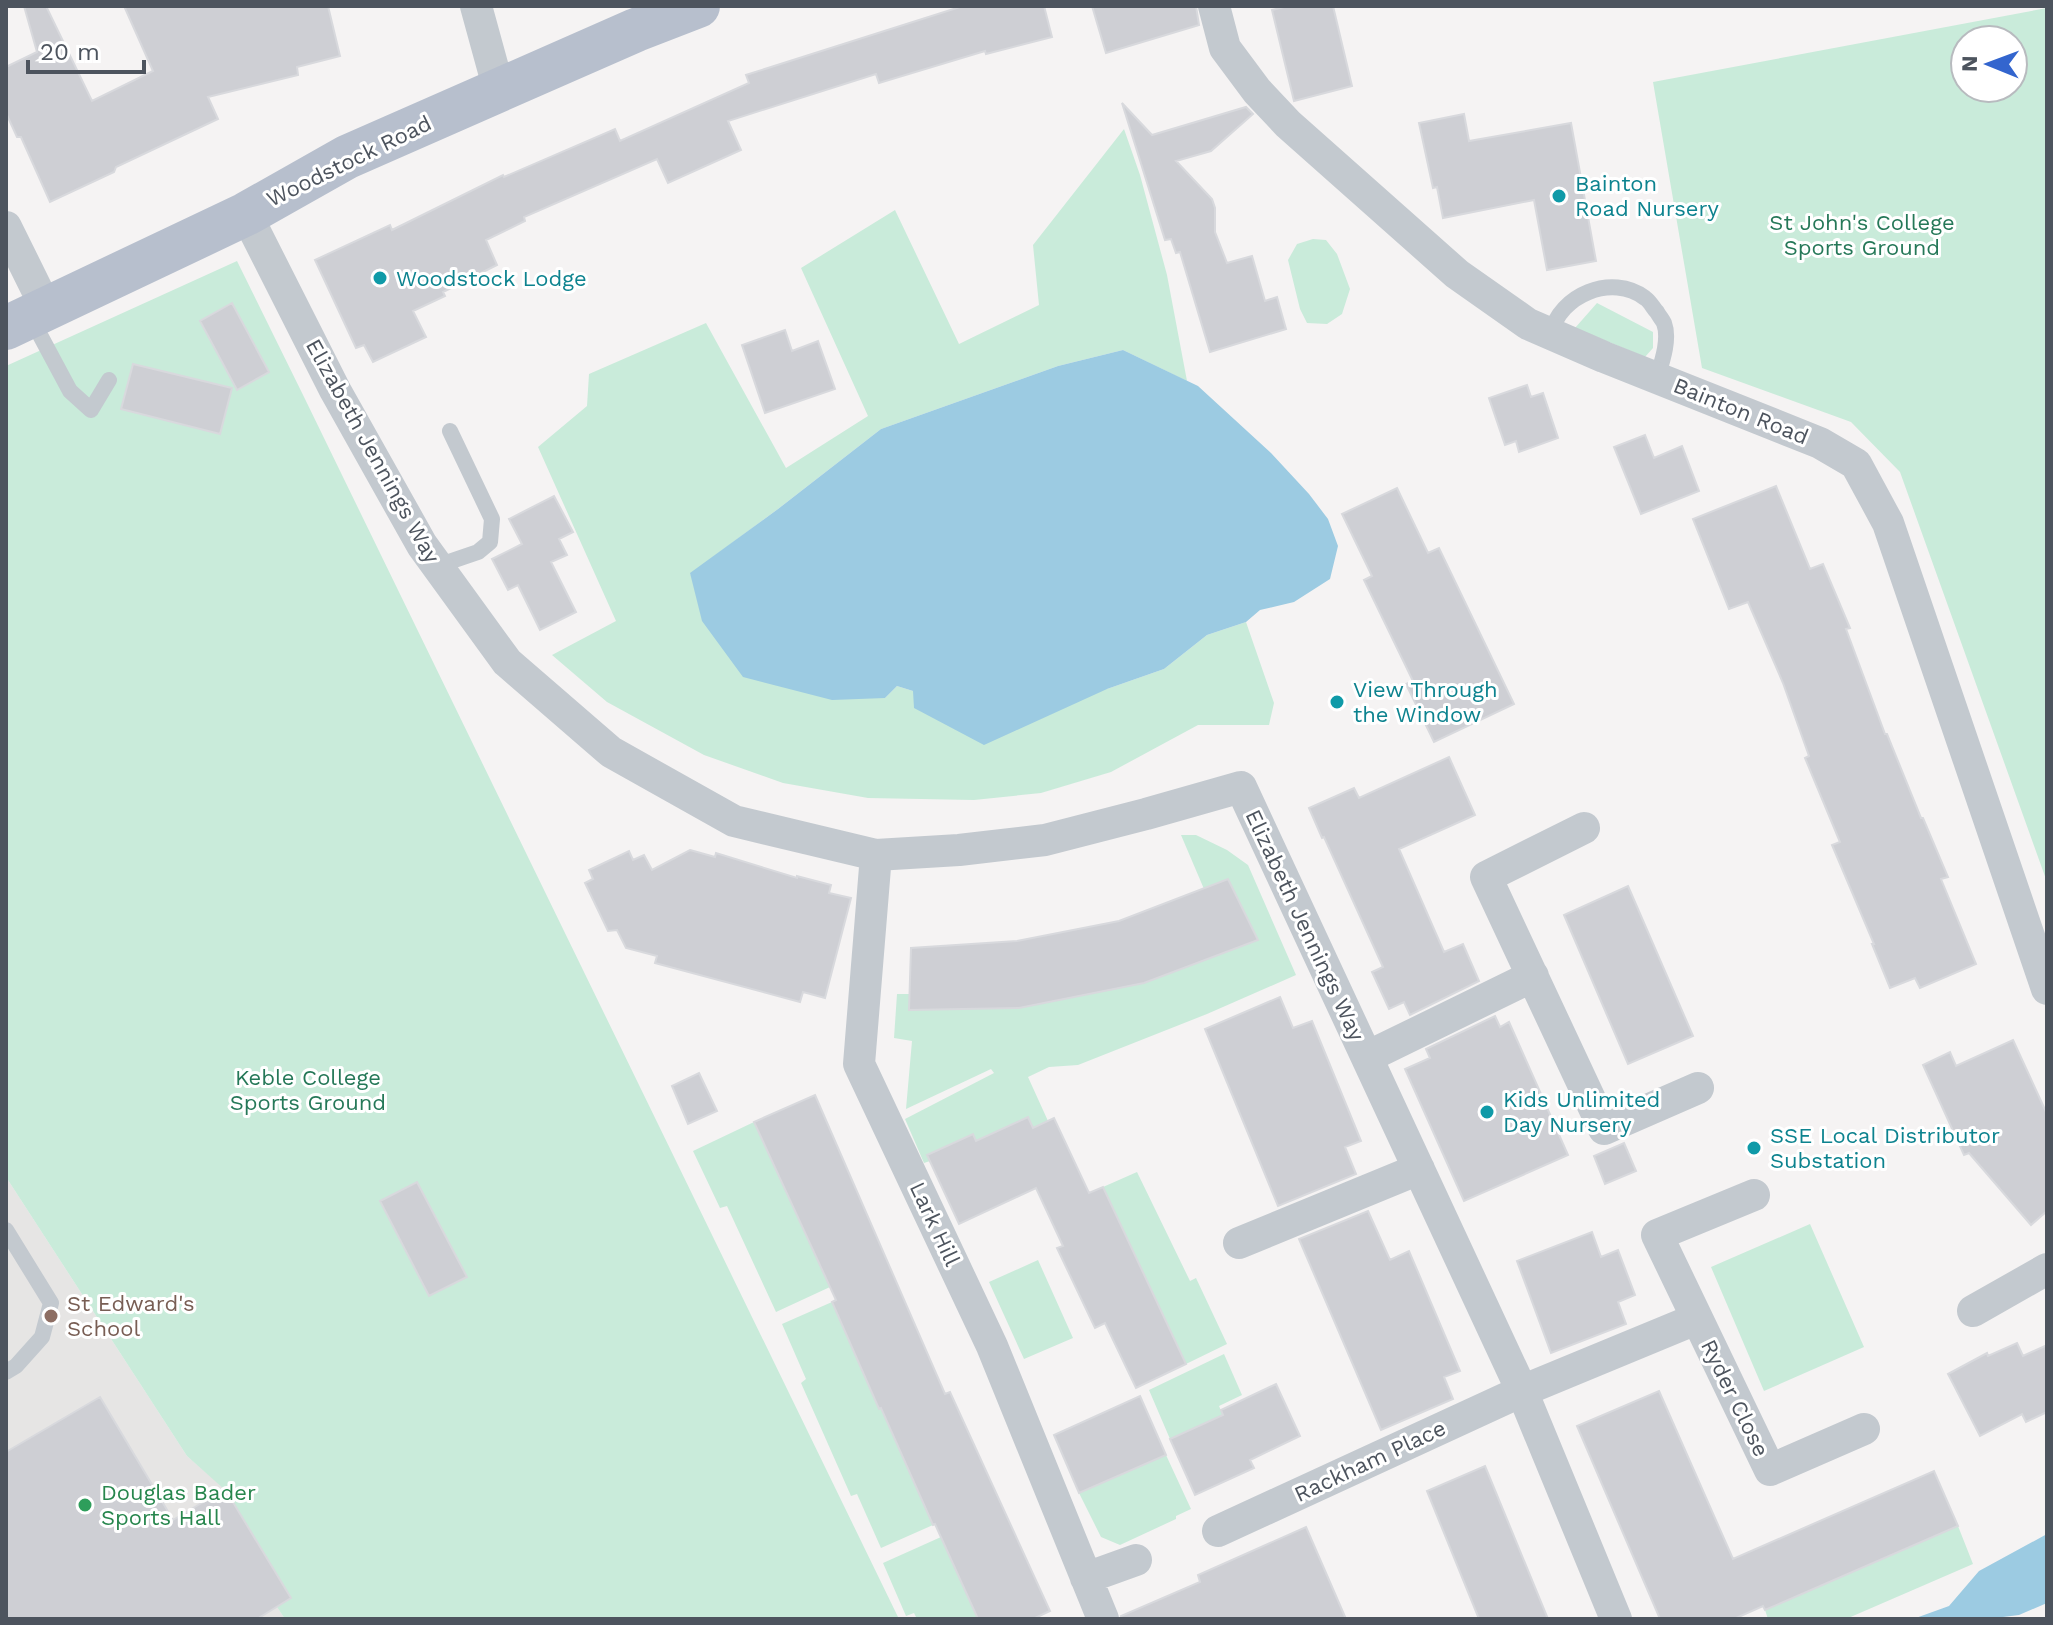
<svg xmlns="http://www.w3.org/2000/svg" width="2053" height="1625" font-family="'Work Sans',sans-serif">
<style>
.education{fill:#e6e5e4}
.green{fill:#c9ebda;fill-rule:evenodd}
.water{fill:#9ccbe2}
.building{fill:#cecfd4;stroke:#d8d9dd;stroke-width:2}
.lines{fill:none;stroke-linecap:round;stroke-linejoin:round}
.lane{stroke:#c3c9cf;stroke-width:16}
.street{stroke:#c3c9cf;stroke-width:32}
.primary{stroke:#b7bfcd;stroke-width:44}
.culture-dot{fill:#0f9aa8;stroke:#fff;stroke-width:3}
.education-dot{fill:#8d6e63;stroke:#fff;stroke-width:3}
.leisure-dot{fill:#2e9e5b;stroke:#fff;stroke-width:3}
.labels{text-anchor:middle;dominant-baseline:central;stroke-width:6;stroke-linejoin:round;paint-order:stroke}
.street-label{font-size:22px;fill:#4d545e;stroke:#fff}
.culture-label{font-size:22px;fill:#0d838f;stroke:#fff;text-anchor:start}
.park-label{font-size:22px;fill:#257858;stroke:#fff}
.education-label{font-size:22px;fill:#785e54;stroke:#fff;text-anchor:start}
.leisure-label{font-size:22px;fill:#27864d;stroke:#fff;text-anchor:start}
</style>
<rect width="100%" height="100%" fill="#f5f3f3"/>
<path class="education" d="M6,1177L187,1456L225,1489L291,1598L277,1607L285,1619H6Z"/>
<path class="green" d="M2047,8V882L1900,472L1851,422L1702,368L1653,82ZM1965,40H2013V88H1965Z
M1124,129L1140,175L1167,275L1187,381L1123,350L1058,366L881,429L778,509L690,574L885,698L897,686L913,691L1107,689L1164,669L1207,635L1246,622L1274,703L1269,725H1198L1111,772L1041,793L974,800L868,798L783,783L704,755L607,702L552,655L616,621L538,447L587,406L589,374L706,323L786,468L868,416L801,268L895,210L959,344L1039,305L1033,245Z
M1313,239L1326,240L1337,254L1350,289L1342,314L1327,324L1307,323L1300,309L1288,260L1297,244Z
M237,261L305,399L899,1619H285L277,1607L290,1598L225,1490L187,1456L6,1177V366Z
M1597,303L1653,332V348L1645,357L1575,328Z
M1181,835H1196L1227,850L1248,865L1296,975L1207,1014L1078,1065L1049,1067L1028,1077L1048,1121L1033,1128L1028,1117L976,1141L973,1135L927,1156L930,1161L924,1163L905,1119L994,1073L991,1069L906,1109L912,1041L894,1038L897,994H910V1010L1019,1007L1144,983L1257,940L1204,889Z
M754,1122L830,1287L776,1312L727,1206L720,1208L693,1151Z
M1137,1172L1190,1281L1196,1278L1227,1344L1186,1364L1103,1187Z
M1810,1224L1864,1347L1764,1391L1711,1267Z
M1038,1260L1073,1338L1024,1359L989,1282Z
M832,1302L879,1408L893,1403L887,1421L933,1525L881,1548L857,1494L851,1496L801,1383L806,1379L782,1324Z
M1224,1354L1242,1395L1219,1406L1223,1415L1170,1439L1149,1390Z
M1166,1455L1191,1509L1176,1516V1519L1120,1545L1101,1537L1079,1493Z
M1958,1526L1973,1564L1846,1619H1768L1765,1610Z
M941,1537L978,1619H917L914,1613L906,1616L883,1563Z"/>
<path class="water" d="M1123,350L1198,386L1271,453L1309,494L1328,519L1338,546L1330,579L1294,602L1260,610L1246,622L1207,635L1164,669L1107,689L984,745L914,708L913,691L897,686L885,698L832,700L743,677L702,621L690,573L778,509L881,429L1058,366Z
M2047,1534V1603L2019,1615L1987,1619H1913L1949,1606L1979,1571Z"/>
<path class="building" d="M24,6H46L92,101L153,71L124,6H328L340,56L297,67L298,75L208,97L218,119L116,167L114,172L50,202L21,137H17L6,113V67L37,52Z
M963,6H1044L1052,37L986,54L985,51L879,83L876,74L728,121L741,150L668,183L657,159L524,217L525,221L486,240L497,265L443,292L445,296L413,311L426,337L373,362L364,345L356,348L315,260L390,225L392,230L503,175L504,177L615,129L620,141L749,83L746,75Z
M1092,6H1196L1199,25L1106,53Z
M1288,6H1333L1352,86L1294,101L1272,10Z
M1122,103L1152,135L1246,107L1253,114L1211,151L1176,161L1212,199L1215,208V232L1227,263L1252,256L1265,301L1277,297L1286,329L1210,352L1180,252L1176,253L1171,239L1165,240Z
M1464,114L1469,141L1571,123L1596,261L1547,270L1534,200L1443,218L1437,187L1433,188L1419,123Z
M232,303L269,372L237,390L200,321Z
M785,330L792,351L818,341L835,389L765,413L742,345Z
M133,364L232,388L220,434L121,409Z
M1527,385L1531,397L1543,393L1558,438L1519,452L1516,441L1505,445L1489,398Z
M1645,435L1654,458L1682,446L1699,491L1641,514L1614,447Z
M1776,486L1810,569L1823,564L1850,628L1846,629L1885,734H1887L1921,818H1923L1948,877L1941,879L1943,884L1976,964L1920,988L1915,978L1890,988L1872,944H1874L1832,845L1840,842L1805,758L1809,756L1783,683L1748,602L1729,609L1693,519Z
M1397,488L1428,553L1439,548L1514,704L1434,742L1406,684L1413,681L1364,580L1372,576L1342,514Z
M554,496L573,532L559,539L567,555L551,562L576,612L540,630L518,585L508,590L492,559L522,544L509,519Z
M1449,757L1475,815L1399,849L1444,952L1463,944L1479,981L1410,1015L1404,1002L1389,1009L1372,972L1383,967L1324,837L1322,838L1309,808L1354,788L1359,798Z
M690,850L715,857L716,853L797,878V876L831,885L829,893L851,898L825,998L803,992L800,1002L655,963L657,956L626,948L617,930L608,931L585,883L593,879L589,870L629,851L633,860L644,855L652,870Z
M1228,879L1258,940L1144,983L1019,1008L909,1010L911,948L1017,941L1119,921Z
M1628,886L1693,1036L1628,1064L1564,915Z
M1280,997L1293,1028L1312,1021L1361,1141L1345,1147L1356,1174L1278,1206L1205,1029Z
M1495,1016L1500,1027L1509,1022L1568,1155L1464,1201L1405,1069L1430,1058L1426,1049Z
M2013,1040L2047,1114V1211L2031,1225L1969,1153L1964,1155L1923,1065L1950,1052L1956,1066Z
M699,1073L717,1111L688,1124L672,1086Z
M815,1095L945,1394L950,1392L1050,1611L1033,1619H978L935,1524L933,1525L881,1408L879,1409L832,1302L836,1300L754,1122Z
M1028,1117L1033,1128L1054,1118L1089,1193L1103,1187L1186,1364L1136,1388L1105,1323L1095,1328L1057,1248L1063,1246L1036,1188L959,1224L927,1155L973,1134L976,1141Z
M1624,1143L1636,1171L1605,1184L1594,1156Z
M417,1182L467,1277L429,1296L380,1201Z
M1368,1211L1390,1260L1409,1251L1460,1371L1444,1377L1453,1399L1381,1430L1299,1239Z
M1592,1232L1601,1257L1618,1250L1635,1295L1618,1302L1626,1324L1551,1353L1517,1261Z
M2017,1343L2023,1356L2047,1345V1412L2026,1422L2022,1414L1980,1436L1948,1374L1987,1353L1988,1356Z
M1276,1384L1300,1436L1250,1460L1254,1468L1195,1495L1170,1439L1223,1415L1221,1410Z
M1659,1391L1733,1559L1934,1471L1958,1526L1765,1610L1763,1606L1734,1619H1660L1577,1426Z
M1140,1396L1166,1455L1079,1493L1054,1435Z
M100,1397L173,1520L225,1489L291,1598L257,1619H6V1452Z
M1485,1466L1548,1619H1479L1427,1491Z
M1306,1527L1346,1619H1122L1121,1616L1200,1582L1198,1575Z"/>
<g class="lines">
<path class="lane" d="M1551,334C1559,295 1612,273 1645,298C1650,301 1653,308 1657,312C1659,316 1662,319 1664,323C1670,339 1662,362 1657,378
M40,335L70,391L91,410L109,380
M437,566L478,552L490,542L492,519L450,431
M6,1230L51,1303L42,1337L16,1366L6,1372"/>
<path class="street" d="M476,6L499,90
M1214,6L1225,48L1257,91L1288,124L1457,274L1528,324L1604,357L1820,443L1856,464L1888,523L2047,989
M246,214L335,390L422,545L507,662L611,752L734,821L876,855L959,850L1045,840L1146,814L1241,787L1522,1391L1616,1619
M6,227L46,308
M1584,828L1486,877L1604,1129L1698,1088
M876,855L859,1064L992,1346L1103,1619
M1367,1057L1533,976
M1754,1195L1657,1235L1770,1470L1864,1429
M1239,1243L1419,1169
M1973,1311L2047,1269
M1218,1531L1522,1391L1696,1319
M1086,1578L1136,1560"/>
<path class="primary" d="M6,328L246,214L347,157L636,30L698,6"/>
</g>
<g class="culture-dot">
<circle cx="1559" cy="196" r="8"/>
<circle cx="380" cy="278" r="8"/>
<circle cx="1337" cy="702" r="8"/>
<circle cx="1487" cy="1112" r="8"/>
<circle cx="1754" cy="1148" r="8"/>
</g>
<circle class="education-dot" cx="51" cy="1316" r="8"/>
<circle class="leisure-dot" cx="85" cy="1505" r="8"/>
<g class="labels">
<g class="street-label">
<text transform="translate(349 161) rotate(-26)">Woodstock Road</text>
<text transform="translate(1741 411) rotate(22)">Bainton Road</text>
<text transform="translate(373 451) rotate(61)">Elizabeth Jennings Way</text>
<text transform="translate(1305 925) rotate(65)">Elizabeth Jennings Way</text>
<text transform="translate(935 1224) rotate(65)">Lark Hill</text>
<text transform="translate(1735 1398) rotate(64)">Ryder Close</text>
<text transform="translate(1370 1461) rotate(-25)">Rackham Place</text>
</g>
<g class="culture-label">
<text x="1575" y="183">Bainton<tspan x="1575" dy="25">Road Nursery</tspan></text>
<text x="396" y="278">Woodstock Lodge</text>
<text x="1353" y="689">View Through<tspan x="1353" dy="25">the Window</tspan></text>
<text x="1503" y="1099">Kids Unlimited<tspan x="1503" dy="25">Day Nursery</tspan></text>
<text x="1770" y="1135">SSE Local Distributor<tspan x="1770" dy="25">Substation</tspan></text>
</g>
<g class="park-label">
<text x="1862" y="222">St John's College<tspan x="1862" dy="25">Sports Ground</tspan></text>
<text x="308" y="1077">Keble College<tspan x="308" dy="25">Sports Ground</tspan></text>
</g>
<g class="education-label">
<text x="67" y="1303">St Edward's<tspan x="67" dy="25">School</tspan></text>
</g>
<g class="leisure-label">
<text x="101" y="1492">Douglas Bader<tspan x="101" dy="25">Sports Hall</tspan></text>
</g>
</g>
<rect width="2053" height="1625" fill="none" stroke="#4d545e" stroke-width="16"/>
<g transform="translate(1989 64) rotate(271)"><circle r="38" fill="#ffffff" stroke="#b8bbbf" stroke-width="2"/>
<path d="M0-6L14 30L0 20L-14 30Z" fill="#3365ce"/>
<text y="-12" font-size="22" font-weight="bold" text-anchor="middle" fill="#4d545e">N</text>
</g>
<path d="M28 60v12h116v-12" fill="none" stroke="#4d545e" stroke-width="4"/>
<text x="40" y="60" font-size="24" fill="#4d545e" stroke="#ffffff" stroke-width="6" paint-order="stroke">20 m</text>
</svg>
